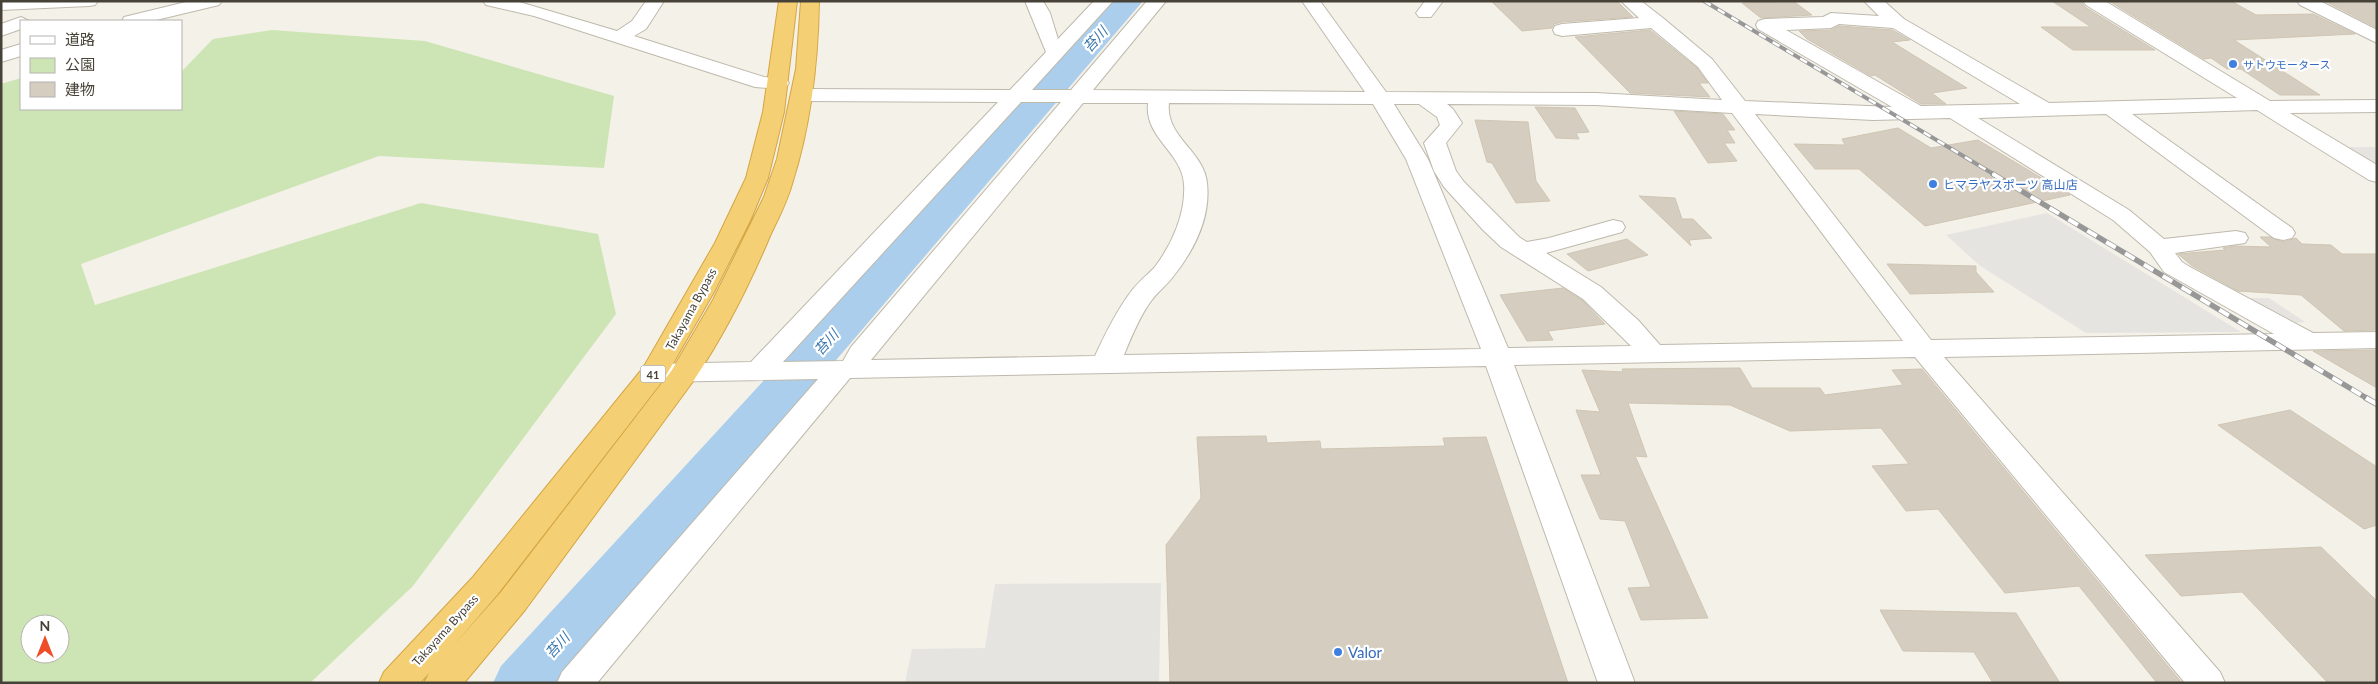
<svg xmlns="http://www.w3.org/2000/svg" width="2378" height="684" font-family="Lato,'Noto Sans JP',sans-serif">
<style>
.green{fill:#cde5b5;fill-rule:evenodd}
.parking{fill:#e5e4e1}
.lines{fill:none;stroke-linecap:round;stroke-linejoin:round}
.river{fill:#aaceec;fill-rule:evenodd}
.building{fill:#d5cdbf;stroke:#cfc5b3}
.minor-casing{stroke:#bfb9ac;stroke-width:2}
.highway-casing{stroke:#d4a543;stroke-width:2}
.minor{fill:#fff;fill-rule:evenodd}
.highway{fill:#f5cf73;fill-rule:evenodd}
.rail-far2-casing{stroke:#979797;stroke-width:4}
.rail-far1-casing{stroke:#979797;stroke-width:5.5}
.rail-casing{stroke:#979797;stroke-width:6}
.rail-far2{stroke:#fff;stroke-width:2.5;stroke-dasharray:8;stroke-linecap:butt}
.rail-far1{stroke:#fff;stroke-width:4;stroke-dasharray:11;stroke-linecap:butt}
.rail{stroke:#fff;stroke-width:4.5;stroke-dasharray:14;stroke-linecap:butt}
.shop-dot{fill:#3f7fe0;stroke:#fff;stroke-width:2}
.labels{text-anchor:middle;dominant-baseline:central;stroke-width:4.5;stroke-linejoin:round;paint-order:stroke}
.far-shop-label{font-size:11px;fill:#366cbe;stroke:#fff;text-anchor:start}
.shield{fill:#fff;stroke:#7e7b74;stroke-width:1}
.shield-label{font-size:11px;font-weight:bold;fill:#474238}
.shop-label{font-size:12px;fill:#366cbe;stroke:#fff;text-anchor:start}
.street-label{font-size:12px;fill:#474238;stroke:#fff}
.water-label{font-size:14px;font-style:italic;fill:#3776ad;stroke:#fff}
.near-shop-label{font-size:15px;fill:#366cbe;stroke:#fff;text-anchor:start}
</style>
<rect width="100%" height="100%" fill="#f4f1e9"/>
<path class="green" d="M272,30L425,41L614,96L604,168L379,156L81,264L95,305L421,203L598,234L616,314L413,586L310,683H1V84L21,78V109H181V72L213,39ZM30,624H60V654H30Z"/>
<path class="parking" d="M2346,147H2375L2377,163H2372Z
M2047,213L2241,332L2086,333L1979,265L1946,235Z
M2241,298H2269L2305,322L2286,324Z
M1161,583L1159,683H905L912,649L985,648L995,584Z"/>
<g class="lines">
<path class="river" d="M1113,1H1143L560,683H493L501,666Z"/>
</g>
<path class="building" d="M1491,1H1617L1633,17L1562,22L1554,24L1552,28L1522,31Z
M1793,1L1812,15L1761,18L1742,3Z
M2052,1H2081L2085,7L2155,50H2073L2041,27H2091Z
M2109,1H2231L2256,15L2313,14L2355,34L2234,40L2320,95H2280L2241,69H2227L2211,58L2204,59Z
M2325,1H2377V28Z
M1839,26L1892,30L1910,40L1892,42L1967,88L1932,93L1946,104H1921L1875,75L1871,76L1807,39L1799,31L1831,30Z
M1650,30L1697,68L1708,83H1699L1710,97L1630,93L1575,37Z
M1535,107L1575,108L1589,132L1576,133L1579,139L1556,138Z
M1674,111L1723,114L1735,130H1727L1735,143H1724L1737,161L1708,163Z
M1475,120L1528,122L1536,181L1550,201L1516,203L1492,163L1487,162Z
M1898,128L1931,148L1978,140L2070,195L1925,226L1859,169H1815L1794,144L1845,145L1842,139Z
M1639,196L1675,198L1682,219H1693L1712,238L1689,240L1691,246Z
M2260,237H2270L2283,242L2296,238L2302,244L2331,245L2342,254H2377V330L2344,331L2301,295L2238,291L2191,265L2178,254L2225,250L2223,248L2235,246L2271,247Z
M1627,239L1648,255L1588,271L1567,254Z
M1887,264L1976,266V272L1994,292L1910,294Z
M1563,288L1582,300L1605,324L1548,331L1553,340L1527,341L1500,295Z
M2377,350V388L2313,351Z
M1740,368L1752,388H1820L1825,395L1903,385L1892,370L1922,369L2182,683H2157L2079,586L2005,593L1938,509L1906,511L1872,466L1909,464L1881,428L1790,431L1730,405L1628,403L1647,457L1635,456L1708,618L1641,620L1628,588L1651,587L1625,521L1600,519L1581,475H1601L1576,410L1600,412L1582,370L1623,372L1622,369Z
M2290,410L2377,467V525L2364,529L2218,425Z
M1266,436L1267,443L1320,441L1321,449L1445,446L1443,438L1486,437L1568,683H1170L1166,545L1201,498L1197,437Z
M2321,547L2377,601V683H2328L2242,592L2181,596L2145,555Z
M1880,610L2016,613L2060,683H1993L1974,652L1903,651Z"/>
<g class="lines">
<g class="minor-casing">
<path id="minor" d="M1,1H98L95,5L89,6L1,10Z
M190,1H222L219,5L152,21H122L124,17Z
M483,1H516L617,31L632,21L646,1H664L646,29L634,36L764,77L786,79L789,83L786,87L779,89L755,87L534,16L486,5Z
M1025,1H1043L1050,13L1058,39L1094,1H1113L1032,90H1071L1147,1H1166L1093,90L1365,92L1302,1H1320L1386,92L1596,93L1722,100L1698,67L1651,28L1562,36L1555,34L1553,30L1555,26L1562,24L1639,18L1621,1H1641L1663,18L1712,59L1745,101L1892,107L1758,29L1756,25L1758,21L1765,19L1823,17L1831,13L1879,16L1864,1H1884L1904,19L2049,103L2237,98L2086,5L2083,1H2105L2270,101L2377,100V112L2290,113L2377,165V182L2369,180L2257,110L2132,114L2292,228L2295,233L2292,238L2283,240L2274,238L2106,114L1978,118L2129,210L2164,239L2236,231L2245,233L2248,238L2245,243L2175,253L2182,262L2190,267L2313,333L2377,332V348L1944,357L2220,672L2225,683H2185L1915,357L1514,365L1635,683H1598L1486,366L850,378L597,683H557L562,672L818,379L654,382L644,379L640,373L644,367L654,364L751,362L998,102L802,101L795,99L792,95L795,91L802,89L1010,90L1046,52ZM1839,24L1893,28L2020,104L1921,106L1786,30L1831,28ZM1021,102H1061L851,347L843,361L783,362ZM1083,103H1148C1144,138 1182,152 1184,184C1186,213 1172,245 1154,268C1146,276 1137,283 1130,293C1116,312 1105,334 1095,356L871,360ZM1169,103L1373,104L1406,159L1481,349L1124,355C1131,338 1138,320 1149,304C1155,294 1165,287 1172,278C1193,252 1211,218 1207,183C1204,151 1165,137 1169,103ZM1394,104H1419L1437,117L1440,125L1424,143L1434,171L1444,187L1483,230L1501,247L1583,299L1631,346L1508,348L1428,159ZM1447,104L1596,105L1732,113L1903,341L1660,345L1638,320L1601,287L1546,253L1622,232L1625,227L1622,222L1613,220L1549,238L1527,242L1519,237L1464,182L1456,171L1446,143L1462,123L1453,109ZM1755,114L1873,120L1950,118L2113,220L2150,252L2164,272L2274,334L1931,340Z
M1425,1H1443L1431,17H1419L1416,13Z
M2297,1H2320L2377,30V43L2300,5Z
M21,17L29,21H21V29L1,36V24Z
M21,44V56L1,62V50Z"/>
</g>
<g class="highway-casing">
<path id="highway" d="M779,1H797L784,112L768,178L750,221L714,292L664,379L497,595L453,646L501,592L672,370L713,300L764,197L777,159L796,69L801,1H819C818,63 811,125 792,184C787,202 778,219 770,236C749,286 724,335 694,380L525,610L464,683H424L429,673L420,683H379L384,672L473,577L643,368L715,243L746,178L763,112Z"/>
</g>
<use href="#minor" class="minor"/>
<use href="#highway" class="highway"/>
<g class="rail-far2-casing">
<path id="rail-far2" d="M1704,1L1995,175"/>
</g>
<g class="rail-far1-casing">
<path id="rail-far1" d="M1993,174L2368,399"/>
</g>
<g class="rail-casing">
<path id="rail" d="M2366,398L2377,404"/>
</g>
<use href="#rail-far2" class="rail-far2"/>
<use href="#rail-far1" class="rail-far1"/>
<use href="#rail" class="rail"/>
</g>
<g class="shop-dot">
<circle cx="2233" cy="64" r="5"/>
<circle cx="1933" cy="184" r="5"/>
<circle cx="1338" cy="652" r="5"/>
</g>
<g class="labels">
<g class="far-shop-label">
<text x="2243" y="64">サトウモータース</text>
</g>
<rect class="shield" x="640.5" y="365.5" width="25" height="17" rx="4"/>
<g class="shield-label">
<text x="653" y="374">41</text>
</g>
<g class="shop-label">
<text x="1943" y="184">ヒマラヤスポーツ 高山店</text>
</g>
<g class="street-label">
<text transform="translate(691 309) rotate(-61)">Takayama Bypass</text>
<text transform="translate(445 630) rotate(-48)">Takayama Bypass</text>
</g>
<g class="water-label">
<text transform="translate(1095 39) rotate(-48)">苔川</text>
<text transform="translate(826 342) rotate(-48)">苔川</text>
<text transform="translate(557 645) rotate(-48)">苔川</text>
</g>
<g class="near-shop-label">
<text x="1348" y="652">Valor</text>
</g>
</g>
<rect width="2378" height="684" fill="none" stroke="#474238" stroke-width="5"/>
<rect x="20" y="20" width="162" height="90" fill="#ffffff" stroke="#b5b3af"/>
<rect x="30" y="36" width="25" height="8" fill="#ffffff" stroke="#b5b3af"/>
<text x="65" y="45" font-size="15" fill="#474238">道路</text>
<rect x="30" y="58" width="25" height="15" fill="#cde5b5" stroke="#b5b3af"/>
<text x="65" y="70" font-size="15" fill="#474238">公園</text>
<rect x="30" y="82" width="25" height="15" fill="#d5cdbf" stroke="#b5b3af"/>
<text x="65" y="95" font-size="15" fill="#474238">建物</text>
<g transform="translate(45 639)"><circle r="24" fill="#ffffff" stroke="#b5b3af"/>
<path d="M0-4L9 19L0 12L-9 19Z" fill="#ed4e27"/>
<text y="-8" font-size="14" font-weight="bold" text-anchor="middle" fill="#474238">N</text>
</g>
</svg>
